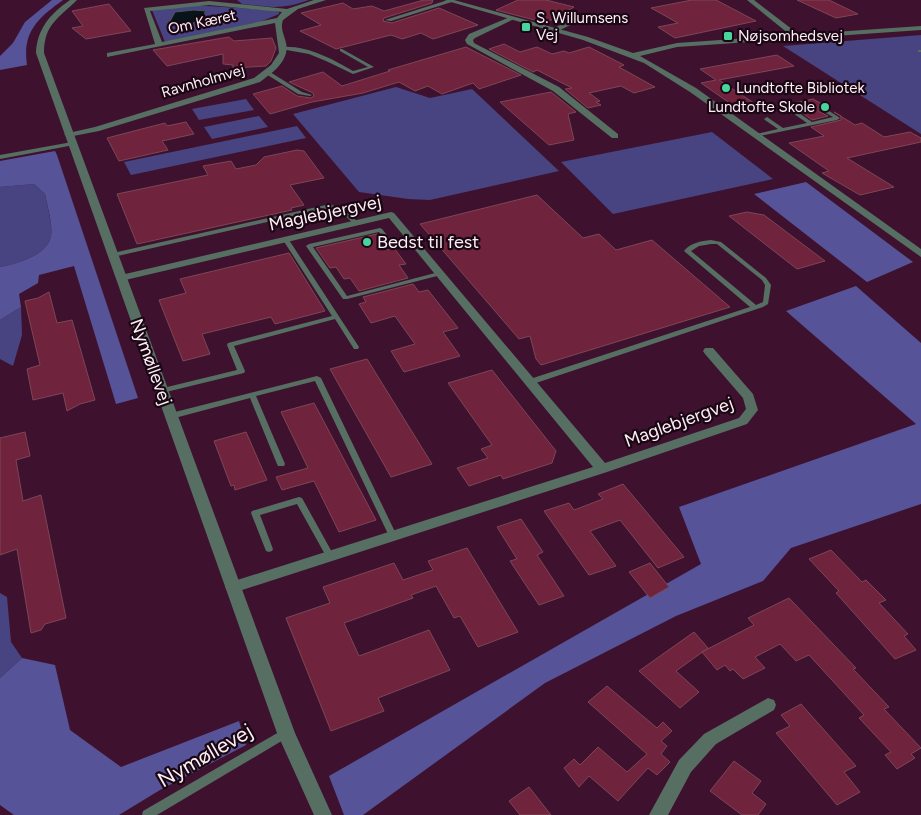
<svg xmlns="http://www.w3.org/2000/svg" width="921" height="815" font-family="Figtree,sans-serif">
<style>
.green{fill:#474481}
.forest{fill:#565398}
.water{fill:#07151a;stroke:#50565c}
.building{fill:#6f233c;stroke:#7e4655}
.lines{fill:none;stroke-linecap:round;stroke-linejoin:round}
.service{fill:#566f62;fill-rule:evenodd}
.minor{fill:#566f62;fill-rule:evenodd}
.tertiary{fill:#566f62;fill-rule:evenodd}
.poi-dot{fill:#47d49d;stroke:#1a0713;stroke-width:2}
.labels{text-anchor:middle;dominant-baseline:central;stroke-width:4.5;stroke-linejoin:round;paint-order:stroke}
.far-poi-label{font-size:15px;fill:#fceff6;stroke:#1a0713;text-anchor:start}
.far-street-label{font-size:15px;fill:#fceff6;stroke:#1a0713}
.street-label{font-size:18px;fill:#fceff6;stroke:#1a0713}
.poi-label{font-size:18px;fill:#fceff6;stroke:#1a0713;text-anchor:start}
.near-street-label{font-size:21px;fill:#fceff6;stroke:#1a0713}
</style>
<rect width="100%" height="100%" fill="#3e122f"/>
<path class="green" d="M237,0H309C281,10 270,7 242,4Z
M192,5L270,10L279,12V14L260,22L165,42L152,10Z
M921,35V134L783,46Z
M396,87L430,98L472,89L559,171L430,200L408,199L359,192L293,114Z
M246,99L254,110L199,120L192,109Z
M259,116L268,127L212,139L204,127Z
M297,126L306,138L131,175L124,162Z
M712,132L773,179L613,214L561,162Z
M34,184L45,194C47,207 53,223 51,236C47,256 16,264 0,267V187Z
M21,307L22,335L13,366L0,359V320Z
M0,593L7,597L11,642L22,658L0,678Z"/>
<path class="forest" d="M52,0H63C38,18 22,32 27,65L0,70V56L13,43L25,22Z
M55,151L57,155L138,398L116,404L74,266L39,275L38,283L19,294L21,307L0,320V267C16,264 47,256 51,236C53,223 47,206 45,194L34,184L0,187V161Z
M806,182L913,262L867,282L754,194Z
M856,286L921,343V504L791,548L763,581L676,616L545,683L363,815H344L329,776L701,564L679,507L916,424L786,311Z
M22,658L55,665L70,730L121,767L239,721L246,745L160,790L119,815H14L0,805V678Z"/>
<path class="water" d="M194,10L206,11C198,24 183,30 169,23L175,12Z"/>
<path class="building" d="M424,0H433L432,3L384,18L383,21L392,23L439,8L478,25L433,39L421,33L402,39L391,35L336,49L300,31L321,25L301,13L343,3L353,9L372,6L384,11Z
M518,0H546L574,7L546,23L496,10Z
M692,0H716L756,21L675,38L658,27L678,23L651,8Z
M797,0H829L858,14L836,18Z
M109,4L131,31L86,39L72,28L83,26L72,11Z
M229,37L234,41L272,38L276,48L271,61L266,66L233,68V65L223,64V54L167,66L153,50Z
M504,44L520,52L537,47L552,54L564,51L569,53L589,47L624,65L619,67L655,87L634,93L621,86L589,93L600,101L596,102L601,105L588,108L565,89L572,88L537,70L533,72L489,49Z
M466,47L521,75L479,89L473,83L442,94L428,86L415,91L399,82L363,93L312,102L270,114L253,94L282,86L297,96L311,98L314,96L313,93L289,82L323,72L342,86L390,71L388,70Z
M777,55L794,66L719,80L763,109L744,113L701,83L716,80L700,69Z
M551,92L576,112L568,114L574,140L549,145L500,102Z
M813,99L824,105L818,106V111L828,116L812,120L797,109L793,110L792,114L780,106Z
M834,112L855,125L862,123L884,137L910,132L921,138V142L847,158L894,187L860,195L822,173L829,171L789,143L824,136L811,127L841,120V116Z
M186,122L194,134L162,141L168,150L119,161L107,138L165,123L167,126Z
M297,150L304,151L324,178L290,185L304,205L291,208L292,210L137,244L117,194L208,175L203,166L231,161L236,169L256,165L264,157Z
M537,195L583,238L599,234L616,250L652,240L730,307L541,365L536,359L530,336L519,339L420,224Z
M747,212L764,215L825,261L797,269L729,216Z
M377,234L388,250L394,248L406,264L399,265L408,278L359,291L350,278L344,279L336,267L330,268L316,248Z
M289,253L325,311L275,324L271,317L202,334L210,354L183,361L159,300L186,293L180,279Z
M413,284L419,292L428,290L458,328L443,332L460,356L404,372L391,351L415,344L395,316L371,323L359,304L366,302L363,297Z
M49,292L57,323L72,320L95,400L80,404L67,411L63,393L33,400L27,369L40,365L25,301L38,298Z
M367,359L432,464L391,477L330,369Z
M492,370L556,451L552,463L503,479L501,475L469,486L457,468L488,458L481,449L492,445L448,383Z
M314,403L376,520L339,532L314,481L282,490L276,477L308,468L281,412Z
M25,432L30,456L16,460L23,501L41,495L66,618L45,624L41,630L31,633L17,549L0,555V438Z
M246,432L267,480L235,490L234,485L231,486L214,441Z
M623,484L684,557L658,568L620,520L590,531L616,566L589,575L544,511L569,503L574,510L603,499L598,494Z
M521,519L543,552L537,555L564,596L539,605L510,561L517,559L497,527Z
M467,548L518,632L478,647L460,616L454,618L436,586L411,595L413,598L344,623L359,656L429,630L450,670L378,698L384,711L331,731L286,618L330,603L323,587L394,563L403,580L433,570L428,561Z
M831,550L862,582L866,580L886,600L879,603L908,634L904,636L916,650L895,659L836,593L839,591L809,559Z
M650,563L669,587L650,598L629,572Z
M789,598L856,668L853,669L889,707L884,709L921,748L911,754L915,758L897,769L885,755L891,752L859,718L864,715L809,655L796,661L780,644L755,657L765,668L743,679L733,669L730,671L725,665L717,670L702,652L754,625L748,618Z
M694,632L708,648L676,671L699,692L680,708L639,671Z
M607,686L657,728L663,722L672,731L661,741L667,746L661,754L670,762L657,775L648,768L618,801L589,776L579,787L564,768L574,759L580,765L598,747L627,772L647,754L588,702Z
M801,704L856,766L844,772L860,792L837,805L776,733L790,726L781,715Z
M734,761L761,781L752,793L766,804L758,815H742L710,791Z
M529,787L551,815H520L509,801Z"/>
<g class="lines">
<path class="service" d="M281,47C307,45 332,59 353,71L368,67L340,51V49H342L374,67L353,74L326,61L309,54L281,49Z
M918,50H921V52H918Z
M266,72H270L302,92L312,95L310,96L298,94L266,74Z
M819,107H823L840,118L837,120L755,137L752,135L778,129L765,120L764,119L767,117L783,128L807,123L794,114V112L796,111L812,122L833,117L819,109Z
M72,142L74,143V145L0,159V155Z
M330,204L346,211L359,223L358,224H354L342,213L329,208L113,257L110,255L113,253Z
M380,228L382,229L391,240L409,236L412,238L411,239L390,244L388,243L379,232L313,247L347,296L439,272L442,274L441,275L347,299H343L306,246L309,244Z
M286,238L289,240L359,347L358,349H354L335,319L234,346L245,371L244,373L162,393H159L158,391L159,389L237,370L227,345L228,343L332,316L283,240Z
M711,240L721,242L766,278L771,285L768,304L763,307L533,384H527L526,382L527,380L750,307L684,251C690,243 701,241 711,240ZM711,244H717L762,280L765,285L763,302L756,305L691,251L699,246Z
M317,376L321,378L397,536L396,538L393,539L390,538L389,536L315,381L256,396L285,464L284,466H278L277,464L250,398L171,419L167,416L171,413Z
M299,497L302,498L333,554L334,556L333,558L330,559L327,558L297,504L260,515L273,549L272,551L269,552L266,551L251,513L252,511Z
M286,728L290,730L291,733L290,736L157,815H142L143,811Z"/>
<path class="minor" d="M314,0H326L298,9L283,20C280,29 284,34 286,43C290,61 272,73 260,82L99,131L68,137L64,134L95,127L254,78L271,65L279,53L275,23L107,57V53L155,44L144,8L209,1L287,9ZM209,5L282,12L277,18L162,42L150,11Z
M448,0L455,1L391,21L385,20Z
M747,0H754L801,36L794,38Z
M588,13L593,14L556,32L549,30Z
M510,17L516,18L475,38L473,40L474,43L559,87L618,134V138H612L553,91L467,44L465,40L469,34Z
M391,212L394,213L605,463L739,418L746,409L743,398L705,354L703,351L705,348H713L753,394L758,410L747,424L607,472L233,593L228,591L225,587L228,583L593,467L389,218L121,281L116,278L121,275Z
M768,698L774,700L776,705L774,710L716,744L691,772L668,815H649L679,760L704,734Z"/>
<path class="tertiary" d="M70,0H77C59,18 44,24 44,53L295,733L332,815H314L277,733L36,53C37,29 50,14 70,0Z
M444,0H454L588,37L633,53L677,43L921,26V30L677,47L640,56L696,88L921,249V257L690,92L644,63L583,40Z"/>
</g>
<g class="poi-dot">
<rect x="521" y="22" width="10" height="10" rx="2.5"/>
<rect x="723" y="31" width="10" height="10" rx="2.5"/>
<circle cx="726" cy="88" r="5"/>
<circle cx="825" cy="107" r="5"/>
<circle cx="367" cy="242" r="5"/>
</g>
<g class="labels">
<g class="far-poi-label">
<text x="536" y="18">S. Willumsens<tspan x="536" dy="17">Vej</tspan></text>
<text x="738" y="36">Nøjsomhedsvej</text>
<text x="736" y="88">Lundtofte Bibliotek</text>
<text x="815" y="107" text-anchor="end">Lundtofte Skole</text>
</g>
<g class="far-street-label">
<text transform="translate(202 22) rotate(-12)">Om Kæret</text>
<text transform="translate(203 81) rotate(-16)">Ravnholmvej</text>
</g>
<g class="street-label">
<text transform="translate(325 213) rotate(-12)">Maglebjergvej</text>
<text transform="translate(151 362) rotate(70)">Nymøllevej</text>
<text transform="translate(679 422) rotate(-20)">Maglebjergvej</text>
</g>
<g class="poi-label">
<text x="377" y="242">Bedst til fest</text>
</g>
<g class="near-street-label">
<text transform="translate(205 755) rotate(-30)">Nymøllevej</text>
</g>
</g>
</svg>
